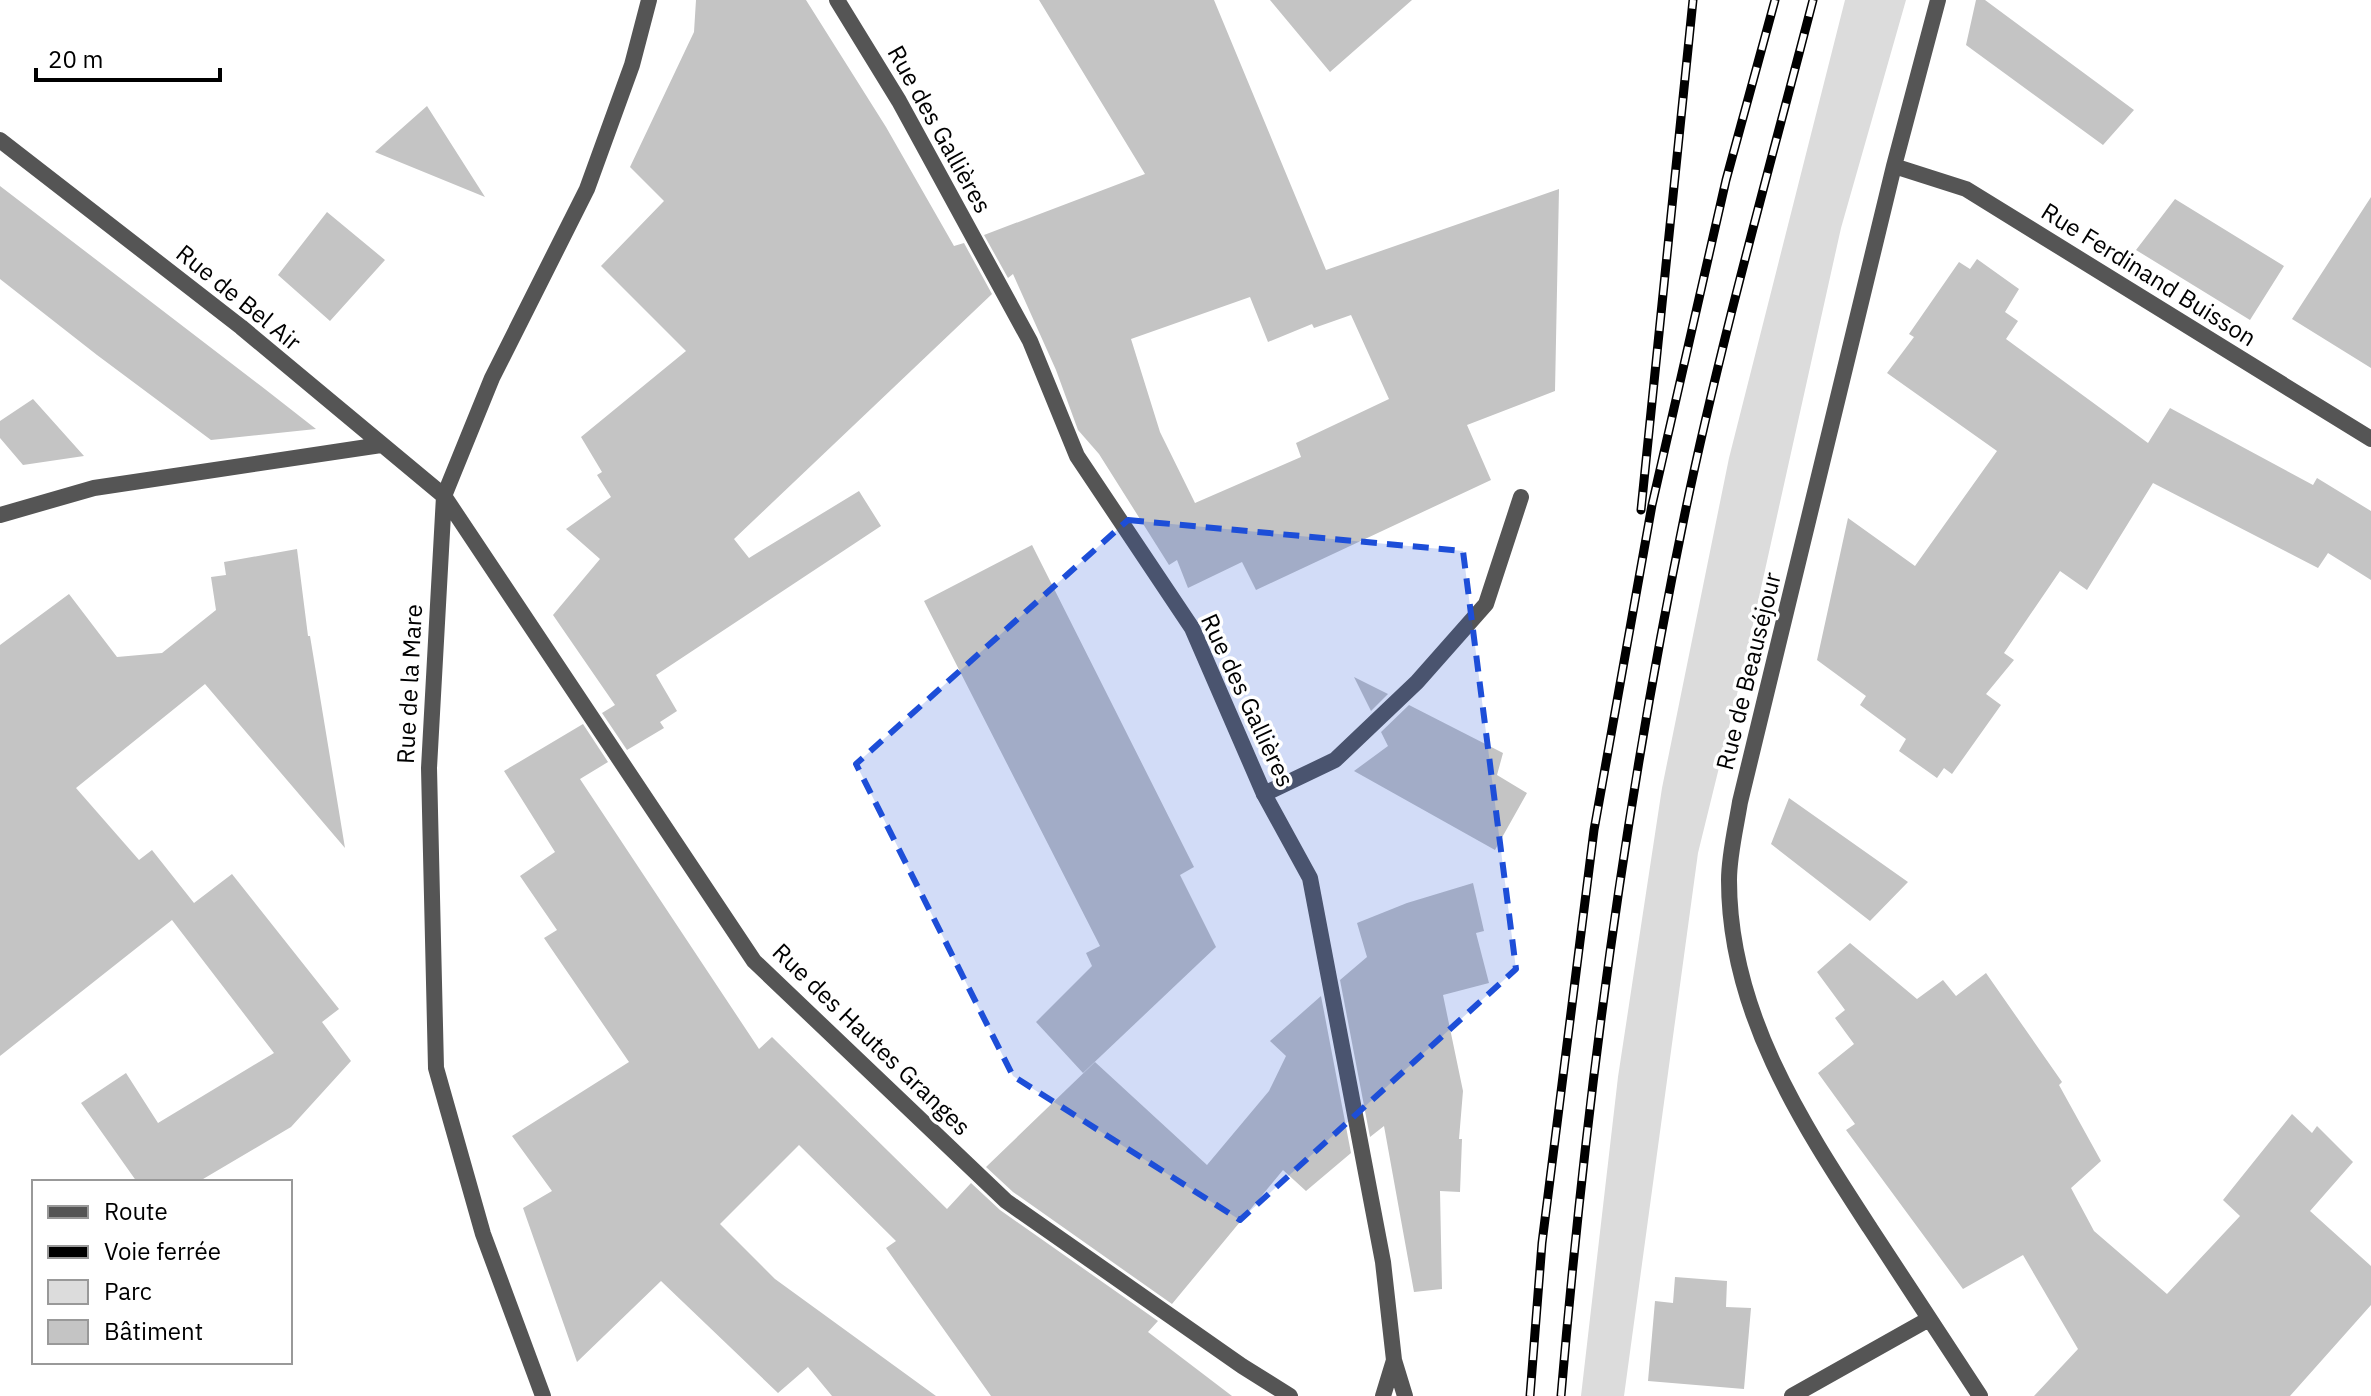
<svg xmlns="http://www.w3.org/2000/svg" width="2371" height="1396" font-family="'IBM Plex Sans',sans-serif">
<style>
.green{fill:#dcdcdc}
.building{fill:#c4c4c4;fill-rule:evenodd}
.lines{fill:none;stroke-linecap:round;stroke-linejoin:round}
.service{stroke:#555;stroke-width:16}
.minor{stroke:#555;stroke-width:16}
.rail-casing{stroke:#000;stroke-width:9}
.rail{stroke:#fff;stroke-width:6;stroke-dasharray:18;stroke-linecap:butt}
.marked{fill:#1d4ed8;fill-opacity:0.2;stroke:#1d4ed8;stroke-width:6;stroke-dasharray:16 10;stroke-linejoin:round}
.labels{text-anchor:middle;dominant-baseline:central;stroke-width:7;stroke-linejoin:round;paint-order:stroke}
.street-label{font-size:24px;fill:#000;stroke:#fff}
</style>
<rect width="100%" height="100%" fill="#fff"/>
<path class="green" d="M1845,0H1906L1841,228L1741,678L1698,853L1624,1396H1581L1618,1077L1662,788L1729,458Z"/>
<path class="building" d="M696,0H806L886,127L954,246L964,243L992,294L734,539L749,558L859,491L881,526L656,675L677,711L660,722L664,728L627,750L602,713L615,705L553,615L600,559L566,529L611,497L597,475L602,472L581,437L686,351L601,266L664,201L630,167L694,32Z
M1039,0H1214L1326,270L1559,189L1555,391L1467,425L1491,480L1256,590L1242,562L1188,588L1177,560L1169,565L1099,454L1078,430L1056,370L1013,274L1008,278L984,235L1145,174ZM1250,297L1268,342L1312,324L1314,328L1351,315L1389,399L1296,443L1301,457L1195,503L1160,432L1131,339Z
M1270,0H1412L1330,72Z
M1976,0H1985L2134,110L2103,145L1966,45Z
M427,106L485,197L375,152Z
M0,186L261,386L316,429L211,440L97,355L0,279Z
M2371,197V368L2292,319Z
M2175,199L2284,266L2250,320L2136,250Z
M327,212L385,260L330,321L278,275Z
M1977,259L2019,289L2005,312L2018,321L2006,339L2148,443L2170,408L2313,485L2317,478L2371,511V580L2328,553L2318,568L2153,483L2087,590L2060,571L2004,653L2014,660L1986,694L2001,705L1952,774L1944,768L1937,778L1899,751L1906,739L1860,705L1866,696L1817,660L1848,518L1915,566L1997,451L1887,373L1914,337L1909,334L1959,262L1970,269Z
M33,399L84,456L23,465L0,438V421Z
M1032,545L1194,867L1180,875L1216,947L1083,1073L1036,1022L1092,966L1086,953L1100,946L924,601Z
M297,549L308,636H310L345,848L205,684L76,788L139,860L152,850L194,903L232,874L339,1009L322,1022L351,1061L291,1127L198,1182H137L81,1103L126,1073L158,1123L274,1053L172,920L0,1056V645L69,594L117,657L162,653L216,610L211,577L226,575L224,562Z
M1354,677L1388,694L1371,711Z
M1409,705L1503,753L1497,775L1527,793L1495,850L1354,771L1388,746L1381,732Z
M583,724L608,762L580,779L759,1049L772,1037L947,1209L971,1183L1000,1210L1158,1321L1148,1332L1232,1396H991L886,1248L896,1241L799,1145L720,1224L775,1279L936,1396H832L808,1367L778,1393L661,1281L577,1362L523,1208L552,1191L512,1136L629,1062L544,938L557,930L520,876L555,852L504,771Z
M1789,798L1908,882L1870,921L1771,844Z
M1473,883L1484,931L1476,933L1489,983L1443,995L1463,1091L1459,1139H1462L1460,1192L1440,1191L1442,1289L1414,1292L1384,1126L1370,1137L1340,980L1367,957L1357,923L1407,903Z
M1850,943L1917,999L1943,980L1956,996L1986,973L2062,1082L2059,1085L2101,1161L2071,1188L2094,1231L2167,1294L2240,1216L2223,1200L2292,1114L2312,1133L2317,1126L2353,1162L2310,1211L2371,1266V1305L2290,1396H2034L2078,1349L2023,1255L1963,1289L1846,1130L1855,1124L1818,1073L1854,1044L1835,1018L1845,1010L1817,972Z
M1321,996L1351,1153L1306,1191L1283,1170L1172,1304L1013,1192L986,1167L1095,1062L1207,1165L1269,1091L1286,1056L1270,1041Z
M1675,1277L1727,1281L1726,1307L1751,1308L1744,1389L1648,1381L1655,1301L1673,1303Z"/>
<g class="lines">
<path class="service" d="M1264,794L1335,760L1417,682L1486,604L1521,497"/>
<path class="minor" d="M837,0L899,101L1030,341L1077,456L1192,628L1264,794L1310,878L1383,1262L1394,1360L1383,1396
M1938,0L1894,166L1740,802C1736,827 1729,855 1729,880C1729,1012 1801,1122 1870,1228C1907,1284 1943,1340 1980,1396
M0,140L241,327L444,496L754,961L1006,1201L1242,1366L1290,1396
M1894,166L1966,189L2371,439
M0,515L94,488L381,445
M1394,1360L1405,1396
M543,1396L483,1234L436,1068L429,768L444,496L492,378L587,189L632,65L649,0
M1792,1396L1929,1319"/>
<g class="rail-casing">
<path id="rail" d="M1641,510L1693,0
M1530,1396L1542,1243L1594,830L1652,505L1726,180L1775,0
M1561,1396C1586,1100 1625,804 1685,513C1721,340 1769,170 1813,0"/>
</g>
<use href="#rail" class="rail"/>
</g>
<path class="marked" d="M1128,520L1463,551L1516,969L1240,1220L1013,1076L856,764Z"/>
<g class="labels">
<g class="street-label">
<text transform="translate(940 129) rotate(61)">Rue des Gallières</text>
<text transform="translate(2149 274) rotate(32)">Rue Ferdinand Buisson</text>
<text transform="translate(239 297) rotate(39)">Rue de Bel Air</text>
<text transform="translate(1748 671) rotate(-76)">Rue de Beauséjour</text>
<text transform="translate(409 684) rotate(-87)">Rue de la Mare</text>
<text transform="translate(1248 700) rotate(65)">Rue des Gallières</text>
<text transform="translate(872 1039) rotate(44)">Rue des Hautes Granges</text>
</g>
</g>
<rect x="32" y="1180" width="260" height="184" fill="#ffffff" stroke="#999999" stroke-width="2"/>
<rect x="48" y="1206" width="40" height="12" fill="#555555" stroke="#999999" stroke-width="2"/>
<text x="104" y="1220" font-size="24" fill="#000000">Route</text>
<rect x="48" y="1246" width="40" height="12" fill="#000000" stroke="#999999" stroke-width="2"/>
<text x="104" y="1260" font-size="24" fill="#000000">Voie ferrée</text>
<rect x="48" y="1280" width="40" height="24" fill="#dcdcdc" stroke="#999999" stroke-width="2"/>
<text x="104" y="1300" font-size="24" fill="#000000">Parc</text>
<rect x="48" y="1320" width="40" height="24" fill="#c4c4c4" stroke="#999999" stroke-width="2"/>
<text x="104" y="1340" font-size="24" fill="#000000">Bâtiment</text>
<path d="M36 68v12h184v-12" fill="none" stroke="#000000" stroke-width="4"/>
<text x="48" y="68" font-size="24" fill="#000000" stroke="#ffffff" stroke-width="6" paint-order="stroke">20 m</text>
</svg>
